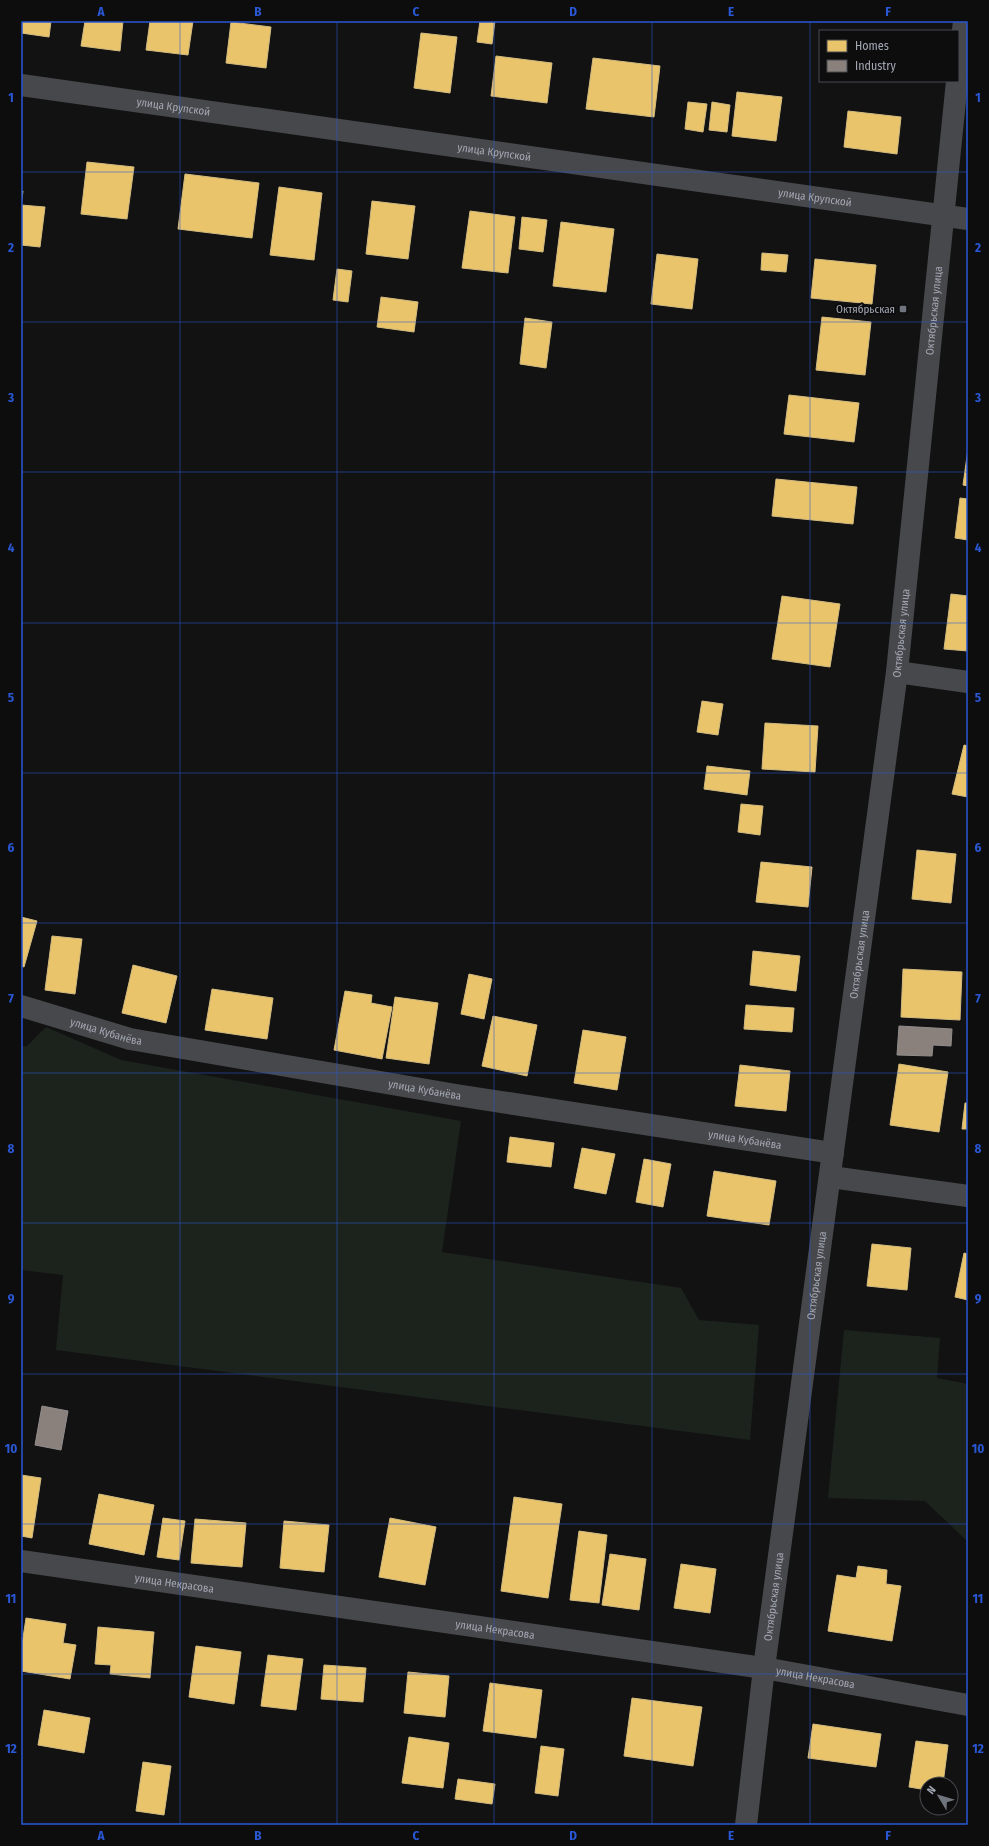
<svg xmlns="http://www.w3.org/2000/svg" width="989" height="1846" font-family="'Fira Sans Condensed',sans-serif">
<style>
.green{fill:#1c231d}
.homes{fill:#e9c46a;stroke:#d4bc80}
.industry{fill:#8a817c;stroke:#928d8d}
.lines{fill:none;stroke-linecap:round;stroke-linejoin:round}
.minor{stroke:#47484b;stroke-width:22}
.grid{fill:none;stroke:#2a57d4;stroke-width:1;stroke-opacity:0.55}
.poi-dot{fill:#70747c;stroke:#0d0d0e;stroke-width:1.5}
.labels{text-anchor:middle;dominant-baseline:central;stroke-width:4;stroke-linejoin:round;paint-order:stroke}
.street-label{font-size:11px;fill:#a3a8b4;stroke:#0d0d0e}
.poi-label{font-size:11px;fill:#a3a8b4;stroke:#0d0d0e;text-anchor:end}
.neatline{fill:none;stroke:#2a57d4;stroke-width:1.5}
.grid-label{font-size:13px;text-anchor:middle;font-weight:bold;fill:#2a57d4}
</style>
<rect width="100%" height="100%" fill="#121213"/>
<path class="green" d="M46,1027L121,1060L461,1121L442,1252L681,1288L699,1320L759,1325L750,1440L56,1350L63,1275L21,1270V1047L27,1046Z
M844,1330L940,1338L937,1378L968,1384V1542L925,1501L828,1498Z"/>
<path class="homes" d="M21,21H51L49,37L21,33Z
M85,21H123L120,51L81,46Z
M150,21H193L188,55L146,50Z
M480,21H495L492,44L477,42Z
M231,22L271,27L266,68L226,63Z
M421,33L457,37L450,93L414,88Z
M496,56L552,63L547,103L491,96Z
M593,58L660,66L654,117L586,109Z
M737,92L782,97L776,141L732,136Z
M688,102L707,104L703,132L685,129Z
M712,102L730,105L727,132L709,130Z
M848,111L901,117L897,154L844,147Z
M87,162L134,167L127,219L81,214Z
M185,174L259,183L252,238L178,229Z
M279,187L322,193L314,260L270,255Z
M21,191H23L21,205L45,207L40,247L21,245Z
M372,201L415,206L408,259L366,254Z
M470,211L515,217L508,273L462,268Z
M522,217L547,220L543,252L519,249Z
M561,222L614,229L606,292L553,286Z
M762,253L788,255L786,272L761,270Z
M657,254L698,259L692,309L651,304Z
M815,259L876,265L872,304L811,298Z
M337,269L352,271L348,302L333,300Z
M381,297L418,302L414,332L377,327Z
M822,317L871,322L865,375L816,370Z
M525,318L552,322L546,368L520,364Z
M789,395L859,403L854,442L784,434Z
M968,449V486L963,485Z
M776,479L857,487L853,524L772,516Z
M960,498L968,499V540L955,538Z
M951,594L968,596V651L944,649Z
M782,596L840,604L830,667L772,659Z
M702,701L723,704L718,735L697,732Z
M765,723L818,726L815,772L762,769Z
M964,745L968,746V797L952,794Z
M707,766L750,771L747,795L704,789Z
M741,804L763,806L760,835L738,832Z
M917,850L956,854L951,903L912,899Z
M761,862L812,867L808,907L756,902Z
M21,917L37,921L24,967L21,966Z
M52,936L82,939L75,994L45,990Z
M753,951L800,956L796,991L750,985Z
M133,965L177,976L166,1023L122,1013Z
M903,969L962,972L960,1020L901,1017Z
M469,974L492,979L484,1019L461,1014Z
M212,989L273,998L267,1039L205,1030Z
M345,991L372,995L371,1003L392,1007L382,1059L334,1050Z
M395,997L438,1003L429,1064L386,1058Z
M746,1005L794,1008L792,1032L744,1029Z
M493,1016L537,1025L527,1076L482,1066Z
M583,1030L626,1037L617,1090L574,1083Z
M899,1064L948,1072L939,1132L890,1125Z
M740,1065L790,1071L786,1111L735,1106Z
M965,1103H968V1129H962Z
M510,1137L554,1143L551,1167L507,1162Z
M582,1148L615,1154L606,1194L574,1188Z
M644,1159L671,1164L663,1207L636,1202Z
M714,1171L776,1181L769,1225L707,1216Z
M872,1244L911,1248L907,1290L867,1286Z
M964,1253L968,1254V1300L955,1297Z
M21,1475L41,1478L32,1538L21,1536Z
M99,1494L154,1505L144,1555L89,1544Z
M514,1497L562,1504L548,1598L501,1591Z
M163,1518L185,1521L179,1560L157,1557Z
M390,1518L436,1527L425,1585L379,1577Z
M195,1519L246,1523L242,1567L191,1563Z
M284,1521L329,1525L324,1572L280,1568Z
M579,1531L607,1535L599,1603L570,1600Z
M610,1554L646,1559L639,1610L602,1605Z
M681,1564L716,1569L710,1613L674,1608Z
M858,1566L887,1570L886,1584L901,1586L892,1641L828,1631L837,1575L856,1578Z
M26,1618L66,1624L63,1643L76,1645L70,1679L21,1671V1651Z
M98,1627L154,1632L150,1678L110,1674L111,1665L95,1664Z
M196,1646L241,1652L234,1704L189,1697Z
M268,1655L303,1659L296,1710L261,1706Z
M324,1665L366,1668L363,1702L321,1699Z
M408,1672L449,1676L445,1717L404,1713Z
M490,1683L542,1690L536,1738L483,1731Z
M632,1698L702,1707L693,1766L624,1756Z
M44,1710L90,1718L84,1753L38,1745Z
M813,1724L881,1734L876,1767L808,1758Z
M409,1737L449,1743L443,1788L402,1783Z
M916,1741L948,1745L943,1784H927V1790L909,1787Z
M541,1746L564,1749L558,1796L535,1793Z
M143,1762L171,1766L164,1815L136,1811Z
M458,1779L495,1784L492,1804L455,1799Z"/>
<path class="industry" d="M899,1026L952,1029L951,1046L933,1045L932,1056L897,1055Z
M42,1406L68,1411L61,1450L35,1445Z"/>
<g class="lines">
<g class="minor">
<path d="M958,76L964,21"/>
<path id="s1" d="M21,85L968,219"/>
<path d="M897,672L968,682"/>
<path id="s2" d="M21,1006L130,1039L456,1095L833,1153"/>
<path d="M831,1177L968,1196"/>
<path id="s3" d="M21,1561L764,1668L968,1705"/>
<path id="s4" d="M746,1825L764,1668L897,672L957,81"/>
</g>
</g>
<path class="grid" d="M180,21V1825M337,21V1825M494,21V1825M652,21V1825M810,21V1825M21,172H968M21,322H968M21,472H968M21,623H968M21,773H968M21,923H968M21,1073H968M21,1223H968M21,1374H968M21,1524H968M21,1674H968"/>
<rect class="poi-dot" x="899" y="305" width="8" height="8" rx="2"/>
<g class="labels">
<g class="street-label">
<text stroke="none"><textPath href="#s1" startOffset="154">улица Крупской</textPath></text>
<text stroke="none"><textPath href="#s1" startOffset="478">улица Крупской</textPath></text>
<text stroke="none"><textPath href="#s1" startOffset="802">улица Крупской</textPath></text>
<text stroke="none"><textPath href="#s4" startOffset="1526">Октябрьская улица</textPath></text>
<text stroke="none"><textPath href="#s4" startOffset="1202">Октябрьская улица</textPath></text>
<text stroke="none"><textPath href="#s4" startOffset="878">Октябрьская улица</textPath></text>
<text stroke="none"><textPath href="#s2" startOffset="89">улица Кубанёва</textPath></text>
<text stroke="none"><textPath href="#s2" startOffset="413">улица Кубанёва</textPath></text>
<text stroke="none"><textPath href="#s2" startOffset="737">улица Кубанёва</textPath></text>
<text stroke="none"><textPath href="#s4" startOffset="554">Октябрьская улица</textPath></text>
<text stroke="none"><textPath href="#s3" startOffset="155">улица Некрасова</textPath></text>
<text stroke="none"><textPath href="#s4" startOffset="230">Октябрьская улица</textPath></text>
<text stroke="none"><textPath href="#s3" startOffset="479">улица Некрасова</textPath></text>
<text stroke="none"><textPath href="#s3" startOffset="803">улица Некрасова</textPath></text>
</g>
<g class="poi-label">
<text x="895" y="309">Октябрьская</text>
</g>
</g>
<rect width="989" height="1846" fill="none" stroke="#0d0d0e" stroke-width="44"/>
<rect x="819" y="30" width="140" height="52" fill="#0d0d0e" stroke="#494b50"/>
<rect x="827" y="40" width="20" height="12" fill="#e9c46a" stroke="#494b50"/>
<text x="855" y="50" font-size="12" fill="#a3a8b4">Homes</text>
<rect x="827" y="60" width="20" height="12" fill="#8a817c" stroke="#494b50"/>
<text x="855" y="70" font-size="12" fill="#a3a8b4">Industry</text>
<g transform="translate(939 1796) rotate(308)"><circle r="19" fill="#0d0d0e" stroke="#494b50"/>
<path d="M0-3L7 15L0 10L-7 15Z" fill="#70747c"/>
<text y="-6" font-size="11" font-weight="bold" text-anchor="middle" fill="#a3a8b4">N</text>
</g>
<rect x="22" y="22" width="945" height="1802" class="neatline"/>
<g class="grid-label">
<text x="101" y="16">A</text>
<text x="258" y="16">B</text>
<text x="416" y="16">C</text>
<text x="573" y="16">D</text>
<text x="731" y="16">E</text>
<text x="888" y="16">F</text>
<text x="11" y="102">1</text>
<text x="978" y="102">1</text>
<text x="11" y="252">2</text>
<text x="978" y="252">2</text>
<text x="11" y="402">3</text>
<text x="978" y="402">3</text>
<text x="11" y="552">4</text>
<text x="978" y="552">4</text>
<text x="11" y="702">5</text>
<text x="978" y="702">5</text>
<text x="11" y="852">6</text>
<text x="978" y="852">6</text>
<text x="11" y="1003">7</text>
<text x="978" y="1003">7</text>
<text x="11" y="1153">8</text>
<text x="978" y="1153">8</text>
<text x="11" y="1303">9</text>
<text x="978" y="1303">9</text>
<text x="11" y="1453">10</text>
<text x="978" y="1453">10</text>
<text x="11" y="1603">11</text>
<text x="978" y="1603">11</text>
<text x="11" y="1753">12</text>
<text x="978" y="1753">12</text>
<text x="101" y="1840">A</text>
<text x="258" y="1840">B</text>
<text x="416" y="1840">C</text>
<text x="573" y="1840">D</text>
<text x="731" y="1840">E</text>
<text x="888" y="1840">F</text>
</g>
</svg>
